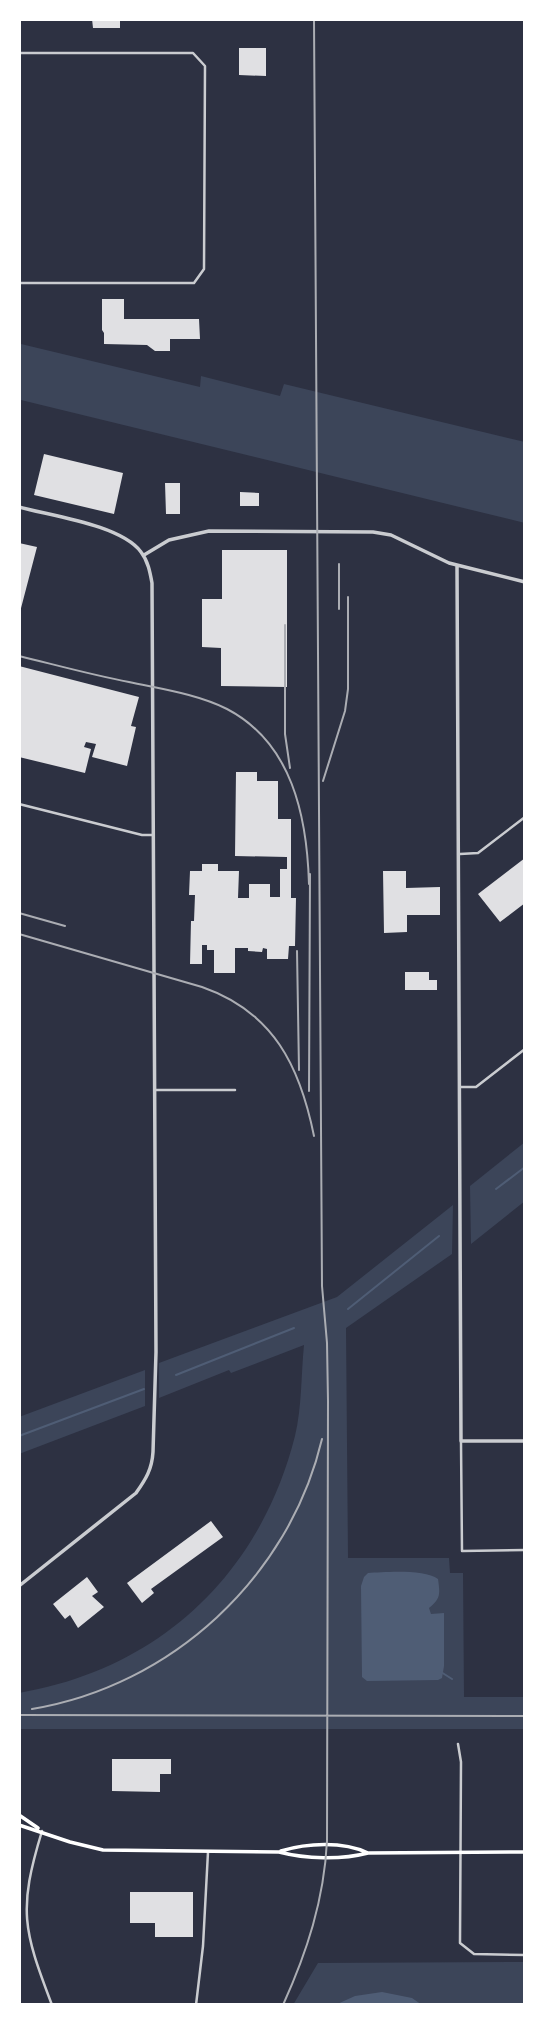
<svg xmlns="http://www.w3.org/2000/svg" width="544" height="2024" font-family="'PT Sans',sans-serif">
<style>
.green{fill:#3c4559}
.water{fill:#4f5d75}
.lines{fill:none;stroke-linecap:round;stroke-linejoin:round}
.stream{stroke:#4f5d75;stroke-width:2}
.building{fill:#e0e0e3}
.minor{stroke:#caccd0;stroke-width:2.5}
.tertiary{stroke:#caccd0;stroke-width:3.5}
.secondary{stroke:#fff;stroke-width:3.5}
.rail{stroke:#abadb3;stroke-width:2}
</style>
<rect width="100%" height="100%" fill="#2d3142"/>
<path class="green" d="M21,344L200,387L201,376L280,396L284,384L525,442V523L21,400Z
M525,1142V1201L471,1244L470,1186Z
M453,1205L452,1254L346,1328L348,1558H449L450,1573H463L464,1697H525V1729H19V1693C160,1669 260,1574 295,1436C302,1407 301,1375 304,1345L231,1373L229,1370L159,1398V1363L337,1297Z
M145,1370V1406L19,1454V1417Z
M525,1962V2005H293L318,1963Z"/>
<path class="water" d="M368,1573C385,1572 425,1569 438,1579C440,1594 441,1598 429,1608L431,1614L444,1613V1666L442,1678L438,1680L367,1681L362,1677L361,1586L364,1577Z
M382,1992L412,1998L422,2005H335L355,1996Z"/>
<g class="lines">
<path class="stream" d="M496,1189L525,1167
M348,1309L439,1236
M176,1375L294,1328
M19,1436L144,1389
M441,1672L452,1679"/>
</g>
<path class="building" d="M92,19H120V28H93Z
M239,48H266V76L239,75Z
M102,299H124V319H199L200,339H170V351H155L147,345L104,344V333L102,330Z
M44,454L123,473L114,514L34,495Z
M165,483H180V514H166Z
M240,492L259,493V506H240Z
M19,543L37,547L20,612H19Z
M222,550H287V687L221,686V648L202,647V599H222Z
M19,666L139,697L131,726L136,727L127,766L92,757L96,744L86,742L84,747L91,749L85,773L19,757Z
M236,772H257V781H278V819H291V898H296L295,946H289L288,959H267V949L263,948L262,952L248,951V948H235V973H214V950H207V945H202V964H190L191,921H194L195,895H189L190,871H202V864H218V871H239L238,898H249V884H270V897H280V869H287V857L235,856Z
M525,858V903L500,922L478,894Z
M383,871H406V888L440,887V915H407V932L384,933Z
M405,972H429V980H437V990H405Z
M211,1521L223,1537L151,1589L154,1593L142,1603L127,1583Z
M87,1577L98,1592L92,1596L104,1607L78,1628L70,1615L65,1619L53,1604Z
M112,1759H171V1774H160V1792L112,1791Z
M130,1892H193V1937H155V1923H130Z"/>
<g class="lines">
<path class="minor" d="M19,53H193L205,66L204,269L194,283H19
M19,804L142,835H153
M460,854L478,853L525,817
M461,1087H476L525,1049
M155,1090H235
M461,1442L462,1551L525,1550
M458,1744L461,1762L460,1943L474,1954L525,1955
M42,1831C18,1910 23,1929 52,2005
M196,2005L203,1946L208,1852"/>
<path class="tertiary" d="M19,507C52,516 121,525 141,552C148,561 150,572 152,583L156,1352L153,1452C152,1469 146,1479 136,1493L19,1586
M144,555L169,540L209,531L373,532L391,535L449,563L525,582
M457,565L461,1441H525"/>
<path class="secondary" d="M19,1815L38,1828
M19,1825L70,1842L103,1850L279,1852C306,1859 341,1860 368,1853L525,1852
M281,1851C307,1843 343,1841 368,1853"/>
<path class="rail" d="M339,564V609
M285,625V734L290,768
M19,656C56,665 92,675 129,682C161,689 197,694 227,709C292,743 307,816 309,884
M323,781L345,711L348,689V597
M19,913L65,926
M19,934L202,987C274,1012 300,1067 314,1136
M297,951L299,1070
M309,1091L310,874
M32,1709C171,1686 289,1578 322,1439
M19,1715L525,1716
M283,2005C307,1952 324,1900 327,1841L328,1401L327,1343L322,1286L314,19"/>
</g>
<rect width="544" height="2024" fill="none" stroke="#ffffff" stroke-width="42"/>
</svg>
